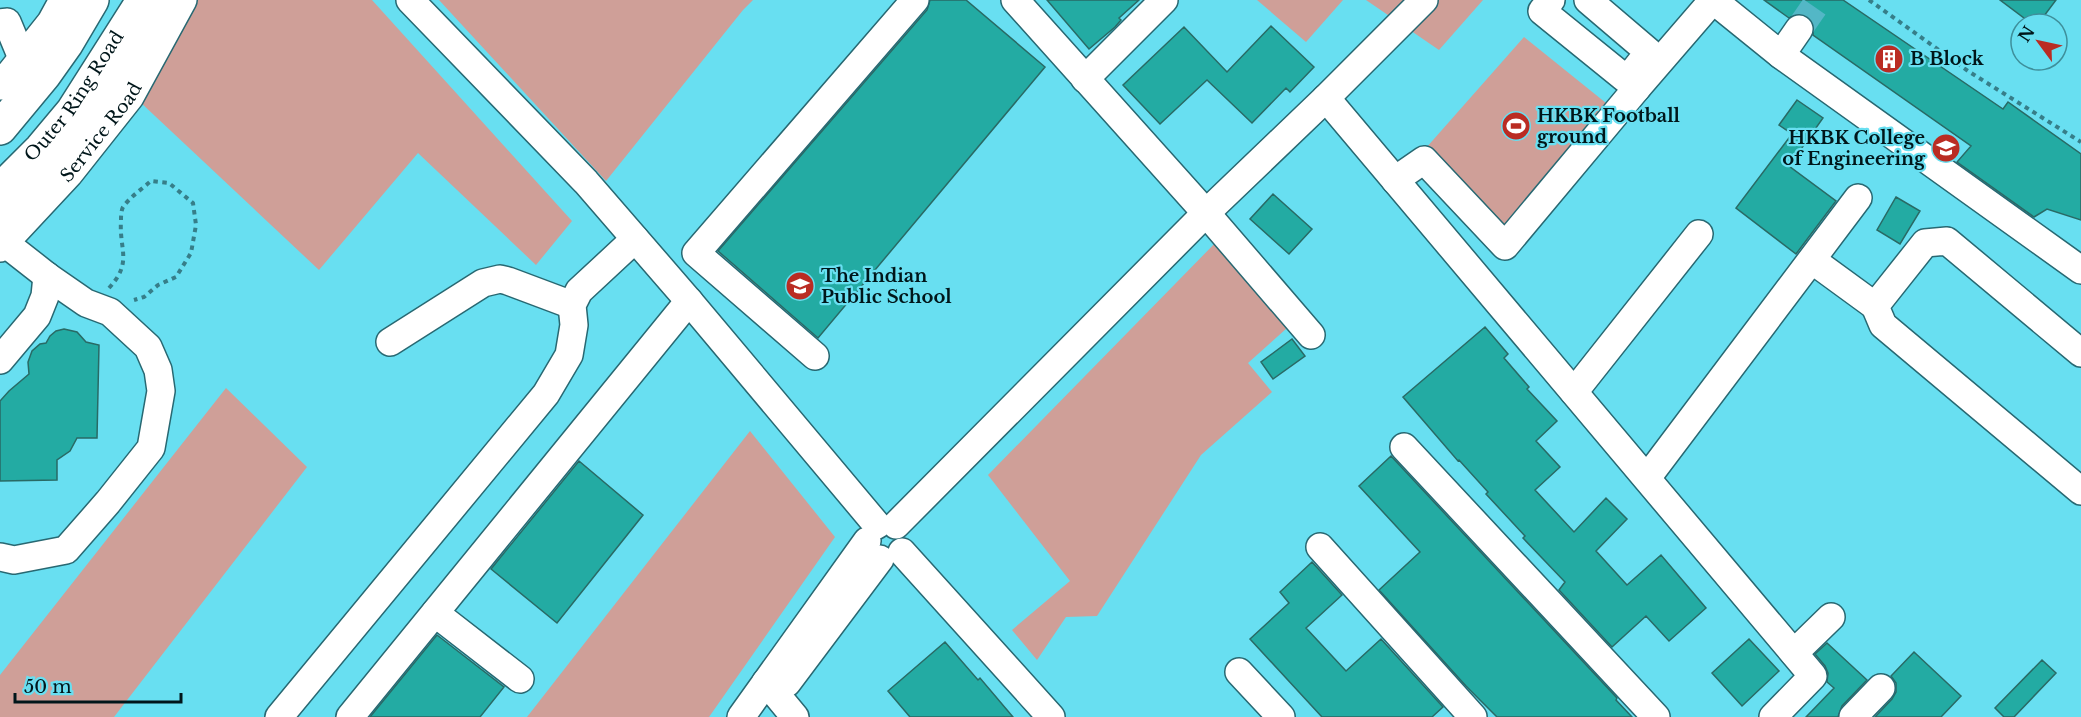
<svg xmlns="http://www.w3.org/2000/svg" width="2081" height="717" font-family="'Libre Baskerville',serif">
<style>
.green{fill:#cf9f98}
.building{fill:#23aba3;stroke:#296a65;stroke-width:1.5}
.lines{fill:none;stroke-linecap:round;stroke-linejoin:round}
.minor-tunnel{stroke:#53b7c6;stroke-width:27;stroke-dasharray:27 14;stroke-linecap:butt}
.minor-casing{stroke:#286872;stroke-width:30}
.highway-casing{stroke:#286872;stroke-width:36}
.path{stroke:#367e89;stroke-width:4;stroke-dasharray:4.5 4.5;stroke-linecap:butt}
.minor{stroke:#fff;stroke-width:27}
.highway{stroke:#fff;stroke-width:33}
.labels{text-anchor:middle;dominant-baseline:central;stroke-width:4.5;stroke-linejoin:round;paint-order:stroke}
.poi-label{font-size:18px;font-weight:bold;fill:#00161a;stroke:#68dff1;text-anchor:start}
.street-label{font-size:18px;fill:#00161a;stroke:#68dff1}
</style>
<rect width="100%" height="100%" fill="#68dff1"/>
<path class="green" d="M196,0H372L572,221L536,265L418,153L319,270L139,101Z
M439,0H753L743,10L606,181Z
M1257,0H1343L1306,42Z
M1366,0H1483L1439,50Z
M1524,37L1606,103L1503,226L1426,148Z
M1221,237L1296,320L1248,363L1272,392L1201,455L1097,616L1066,617L1037,660L1012,630L1070,581L988,475Z
M226,388L307,467L114,717H0V675Z
M750,431L835,537L709,717H527Z"/>
<path class="building" d="M930,0H966L1045,67L818,338L718,251L927,10Z
M1047,0H1139L1119,18L1121,20L1115,27L1089,49Z
M1764,0H1843L2003,109L2008,102L2081,154V220L2047,209L2034,217L1957,162L1971,146L1813,35V23L1808,16L1800,13L1789,18Z
M2000,0H2056L2038,24H2032Z
M1271,26L1314,67L1290,92L1286,88L1252,123L1207,80L1160,124L1123,85L1184,27L1227,72Z
M1797,100L1823,118L1789,166L1836,201L1796,254L1736,208L1792,134L1779,125Z
M1273,194L1312,229L1289,254L1250,219Z
M1896,197L1920,211L1900,244L1877,230Z
M1485,327L1508,354L1504,358L1529,387L1527,389L1557,421L1536,441L1560,467L1535,490L1574,532L1606,498L1627,519L1596,551L1627,585L1661,555L1706,608L1669,641L1646,616L1612,647L1559,590L1565,582L1523,538L1525,536L1486,494L1488,492L1459,460L1458,461L1403,397Z
M64,329L77,332L86,342L99,345L97,438H77L70,451L57,460V480L0,481V401L9,391L29,374L28,362L32,351L40,344L46,343L50,336L56,331Z
M1292,339L1305,356L1273,379L1261,362Z
M1391,456L1617,698L1616,700L1632,717H1497L1466,686L1379,590L1420,552L1359,486Z
M579,461L643,515L557,623L491,569Z
M1312,562L1342,595L1306,628L1346,671L1381,639L1443,707L1432,717H1322L1250,639L1289,603L1280,592Z
M437,635L504,687L480,717H370Z
M1749,639L1779,671L1742,706L1712,673Z
M945,642L978,680L980,678L1013,717H910L888,691Z
M1827,643L1867,680L1842,706L1838,717H1806L1834,688L1827,682L1828,673L1825,666L1815,654Z
M1914,652L1961,696L1941,717H1875L1892,699L1896,692V683L1891,676Z
M2042,660L2056,673L2014,717H2004L1995,708Z"/>
<g class="lines">
<path class="minor-tunnel" d="M1799,29L1819,0"/>
<g class="minor-casing">
<g id="minor">
<path d="M410,0L586,182L689,301L877,525"/>
<path d="M1015,0L1206,213L1311,335"/>
<path d="M1588,0L1649,52L1630,76"/>
<path d="M0,23L7,22L22,58L32,70"/>
<path d="M1781,55L2081,270"/>
<path d="M1085,79L1164,0"/>
<path d="M0,86L51,22L63,0"/>
<path d="M1637,88L1713,0L1781,55L1799,29"/>
<path d="M1326,98L1813,676L1773,717"/>
<path d="M1395,180L1424,160L1505,246L1637,88L1542,11L1551,0"/>
<path id="s1" d="M0,186L39,147L70,110L140,0"/>
<path id="s2" d="M0,248L69,174L130,97L183,0"/>
<path d="M1812,260L1875,306"/>
<path d="M390,342L483,283L500,279L508,281L572,305"/>
<path d="M2081,353L1947,241L1925,243L1875,306L1883,325L2081,491"/>
<path d="M815,356L696,253L915,0"/>
<path d="M0,360L37,316L45,296L47,276"/>
<path d="M1574,392L1699,234"/>
<path d="M1404,447L1656,717"/>
<path d="M1647,478L1858,198"/>
<path d="M896,525L1206,213L1326,98L1424,0"/>
<path d="M1320,547L1473,717"/>
<path d="M902,552L1051,717"/>
<path d="M0,557L14,560L66,550L108,502L151,448L161,391L158,370L148,347L110,312L86,303L47,276L5,243"/>
<path d="M435,613L520,679"/>
<path d="M1794,653L1831,617"/>
<path d="M1239,672L1281,717"/>
<path d="M766,682L795,717"/>
<path d="M787,683L880,559"/>
<path d="M279,717L546,394L569,355L574,325L572,305L579,291L635,239"/>
<path d="M350,717L689,301"/>
<path d="M741,717L867,541"/>
<path d="M1853,717L1881,688"/>
</g>
</g>
<g class="highway-casing">
<path id="highway" d="M0,128L44,75L66,44L92,0
M0,214L37,178L120,71L161,0"/>
</g>
<path class="path" d="M1869,0L1968,71L2081,142
M109,288C133,262 119,250 121,221C121,216 121,211 123,207C130,197 142,189 151,181L169,183L193,203L196,225L191,253L176,277L158,285L144,297L134,300"/>
<use href="#minor" class="minor"/>
<use href="#highway" class="highway"/>
</g>
<defs>
<g id="building-disc" transform="scale(1.5)"><circle r="9.5" fill="#ba2c23" stroke="#68dff1"/><path d="M-4-6H4V6H1V3H-1V6H-4ZM-2.5-4.3h1.7v1.8h-1.7ZM.8-4.3h1.7v1.8H.8ZM-2.5-1h1.7V.8h-1.7ZM.8-1h1.7V.8H.8Z" fill="#fff"/></g>
<g id="stadium-disc" transform="scale(1.5)"><circle r="9.5" fill="#ba2c23" stroke="#68dff1"/><path d="M0-5a6.5 5 0 1 0 0 10a6.5 5 0 1 0 0-10ZM-3.5-1.8h7v3.6h-7Z" fill="#fff"/></g>
<g id="university-disc" transform="scale(1.5)"><circle r="9.5" fill="#ba2c23" stroke="#68dff1"/><path d="M0-5L7-2L0 1L-7-2ZM-4 1L0 2.5L4 1V4Q0 6-4 4Z" fill="#fff"/></g>
<g id="school-disc" transform="scale(1.5)"><circle r="9.5" fill="#ba2c23" stroke="#68dff1"/><path d="M0-5L7-2L0 1L-7-2ZM-4 1L0 2.5L4 1V4Q0 6-4 4Z" fill="#fff"/></g>
</defs>
<g fill-rule="evenodd">
<use href="#building-disc" x="1889" y="59"/>
<use href="#stadium-disc" x="1516" y="126"/>
<use href="#university-disc" x="1946" y="148"/>
<use href="#school-disc" x="800" y="286"/>
</g>
<g class="labels">
<g class="poi-label">
<text x="1910" y="59">B Block</text>
<text x="1537" y="116">HKBK Football<tspan x="1537" dy="21">ground</tspan></text>
<text x="1925" y="138" text-anchor="end">HKBK College<tspan x="1925" dy="21">of Engineering</tspan></text>
<text x="821" y="276">The Indian<tspan x="821" dy="21">Public School</tspan></text>
</g>
<g class="street-label">
<text stroke="none"><textPath href="#s1" startOffset="117">Outer Ring Road</textPath></text>
<text stroke="none"><textPath href="#s2" startOffset="154">Service Road</textPath></text>
</g>
</g>
<g transform="translate(2039 42) rotate(303)"><circle r="28" fill="#68dff1" stroke="#3e8f9b" stroke-width="1.5"/>
<path d="M0-4.5L10 22L0 15L-10 22Z" fill="#ba2c23"/>
<text y="-9" font-size="16" font-weight="bold" text-anchor="middle" fill="#00161a">N</text>
</g>
<path d="M15 693v9h166v-9" fill="none" stroke="#00161a" stroke-width="3"/>
<text x="24" y="693" font-size="18" fill="#00161a" stroke="#68dff1" stroke-width="4.5" paint-order="stroke">50 m</text>
</svg>
